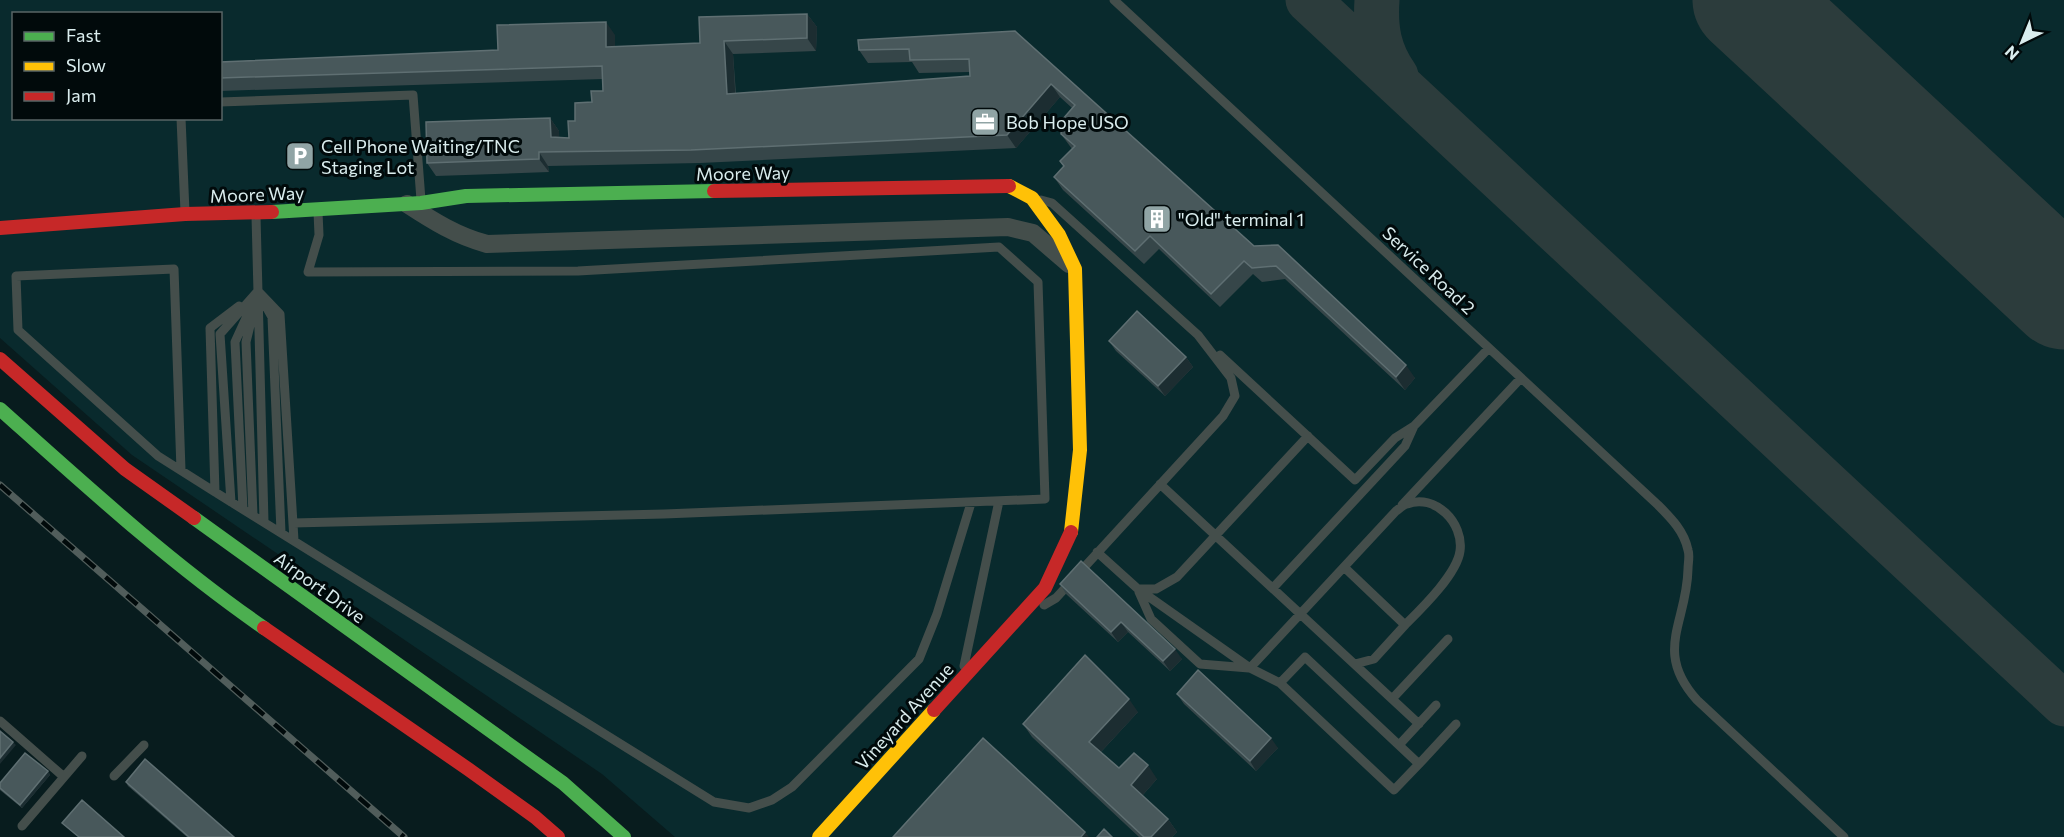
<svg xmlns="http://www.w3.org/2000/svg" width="2064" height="837" font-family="Commissioner,sans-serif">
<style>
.built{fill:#092a2d;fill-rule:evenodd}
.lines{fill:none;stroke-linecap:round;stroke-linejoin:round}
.taxiway{stroke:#2c3c3c;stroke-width:45}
.runway{stroke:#2c3c3c;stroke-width:111}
.lane{stroke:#444e4b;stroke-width:9}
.street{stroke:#444e4b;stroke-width:18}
.fast{stroke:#4caf50;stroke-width:14}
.slow{stroke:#ffc107;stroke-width:14}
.jam{stroke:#c62828;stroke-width:14}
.rail-casing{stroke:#515d5b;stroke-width:7}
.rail{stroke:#010a0b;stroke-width:4.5;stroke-dasharray:14;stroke-linecap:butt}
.wall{fill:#364649}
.shaded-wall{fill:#1c2d31}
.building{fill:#48585b;stroke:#5f6f72;stroke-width:1.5}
.labels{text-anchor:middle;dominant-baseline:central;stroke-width:6;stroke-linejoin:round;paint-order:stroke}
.poi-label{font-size:18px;fill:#daedee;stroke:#010a0b;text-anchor:start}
.street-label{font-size:18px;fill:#daedee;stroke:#010a0b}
</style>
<rect width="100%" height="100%" fill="#081c1e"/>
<path class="built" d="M0,0H2064V837H675L602,774L132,455L0,338ZM14,14H220V118H14Z"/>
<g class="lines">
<path class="taxiway" d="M1308,0L2064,704
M1377,0C1375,29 1379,52 1396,76"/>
<path class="runway" d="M1748,0L2064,294"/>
<path class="lane" d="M1114,0L1658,505C1671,518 1684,531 1688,550C1690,556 1688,563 1688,569C1687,623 1653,651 1697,700L1844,837
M220,102L413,95L421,200
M181,118L185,212
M1041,200L1052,203L1198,335L1231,378L1235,396L1223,416L1056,598L1044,605
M256,216L264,522
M258,291L280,314L294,540
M263,301L272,317L281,532
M1220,355L1355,480L1395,438L1414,426L1489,348
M181,470L174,269L16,276L18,330L158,456L215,492L714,802L749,808L772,800L792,787L919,659L937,614L971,503
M1160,484L1419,724
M215,492L210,328L239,306
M231,502L220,334L258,291
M1402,505L1521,378
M243,509L235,342L251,307
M253,515L246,342L255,305
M293,523L664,514L1045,499L1038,282L999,247L578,271L308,272L319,235L318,212
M1097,552L1138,589L1250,668L1280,683L1394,790L1419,764L1305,657L1280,683
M1344,567L1405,625L1374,659L1355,664
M1273,588L1405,446L1414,426
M1138,589H1156L1177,577L1308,436
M1139,592L1151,619L1200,664L1249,668
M964,666L999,501
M1250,668L1396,511C1399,509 1403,505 1407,504C1435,493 1464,523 1460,551C1457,574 1422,608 1405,625
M1392,699L1448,639
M0,721L64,777
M1399,745L1436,705
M1419,764L1456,724
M114,776L144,745
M22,826L82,756"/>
<path class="street" d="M407,204C433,221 457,236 487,244L1008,227L1033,233L1069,264"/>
<path class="fast" d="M272,212L421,203L466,196L714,191
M0,409C85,485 170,563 264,628
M194,518L563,783L624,837"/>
<path class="slow" d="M1009,186L1032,198L1059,235L1075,269L1080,450L1071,532
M819,837L934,710"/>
<path class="jam" d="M714,191L1009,186
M0,228L185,214L272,212
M0,359L125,469L194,518
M264,628L468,769L535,817L558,837
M934,710L1045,588L1071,532"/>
<g class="rail-casing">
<path id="rail" d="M0,485L404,837"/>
</g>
<use href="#rail" class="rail"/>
</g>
<path class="wall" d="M807,14L817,27L816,51L733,54L736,94L970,76V72L919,73L912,62L868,63L859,50L1015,31L1254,246L1415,378L1405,390L1285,279L1262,282L1253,274L1220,307L1159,249L1144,264L1063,190L1054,177L1064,166L1072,149L1061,134L1072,108L1060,97L1016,148L700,163L548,166L549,172L436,176L427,163L550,118L559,131V138H569L575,121L592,102L603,91V79L220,91V62L498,50L615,35V47L700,43Z
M1109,341L1186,357L1193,367L1165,396L1116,351Z
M1060,584L1182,659L1170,671L1128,632L1118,642L1066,594Z
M1177,694L1278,748L1256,771L1184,704Z
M1138,712L1101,752L1119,768L1157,779L1142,796L1168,819L1177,832L1172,837H1139L1032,737L1023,724Z
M48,771L50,775L22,808L0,790V783Z
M126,782L234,837H187L128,786Z"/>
<path class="shaded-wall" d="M807,14L817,27L816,51L807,38Z
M606,22L615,35V60L606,47Z
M724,41L733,54L736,107L727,94Z
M1051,84L1060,97L1016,148L1007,135Z
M550,118L559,131L560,150L551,137Z
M539,152L548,166L549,172L539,159Z
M1186,357L1193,367L1165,396L1158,386Z
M1406,365L1415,378L1405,390L1396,377Z
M1121,622L1128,632L1118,642L1111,632Z
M1175,649L1182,659L1170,671L1163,661Z
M1129,699L1138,712L1098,755L1089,742Z
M1271,738L1278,748L1256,771L1250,761Z
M13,742L16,745L0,764V758Z
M1148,765L1157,779L1140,798L1131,785Z
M48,771L50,775L22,808L20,805Z
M1168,819L1177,832L1172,837H1151Z
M1085,832L1089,837H1081Z"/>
<path class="building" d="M807,14V38L724,41L727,94L970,76L969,59L910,60L909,49L859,50L858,40L1015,31L1254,246L1278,245L1406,365L1396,377L1276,266L1252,268L1244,261L1211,294L1150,236L1135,251L1054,177L1064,166L1060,161L1075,146L1061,134L1062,120L1075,105L1051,84L1007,135L691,150L539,152V159L427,163L426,122L550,118L551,137L569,138L568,121H575V103L592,102L591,91H603L602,66L220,78V62L498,50L497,25L606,22V47L700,43L699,17Z
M1137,311L1186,357L1158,386L1109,341Z
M1081,561L1175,649L1163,661L1121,622L1111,632L1060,584Z
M1085,655L1129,699L1089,742L1119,768L1134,753L1148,765L1131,785L1168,819L1151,837H1144L1023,724Z
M1198,670L1271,738L1250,761L1177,694Z
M0,731L13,742L0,758Z
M983,738L1085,832L1081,837H893Z
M25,753L48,771L20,805L0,788V783Z
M145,759L234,837H189L126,782Z
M82,800L124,837H79L62,823Z
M1104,829L1112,837H1097Z"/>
<defs>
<g id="office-square" transform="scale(1.5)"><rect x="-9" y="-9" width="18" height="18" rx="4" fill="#90a4a5" stroke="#010a0b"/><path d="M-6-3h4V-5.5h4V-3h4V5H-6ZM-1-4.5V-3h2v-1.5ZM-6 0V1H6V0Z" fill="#fff"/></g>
<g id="parking-square" transform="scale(1.5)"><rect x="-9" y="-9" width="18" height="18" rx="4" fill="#90a4a5" stroke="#010a0b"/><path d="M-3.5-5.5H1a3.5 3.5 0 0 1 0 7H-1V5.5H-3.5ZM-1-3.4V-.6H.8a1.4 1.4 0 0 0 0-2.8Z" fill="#fff"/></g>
<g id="building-square" transform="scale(1.5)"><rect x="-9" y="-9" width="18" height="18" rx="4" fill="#90a4a5" stroke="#010a0b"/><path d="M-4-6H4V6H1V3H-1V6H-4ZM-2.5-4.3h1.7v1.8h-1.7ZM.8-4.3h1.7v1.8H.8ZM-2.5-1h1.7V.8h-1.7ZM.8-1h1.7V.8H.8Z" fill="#fff"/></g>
</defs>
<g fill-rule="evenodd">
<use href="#office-square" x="985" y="122"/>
<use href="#parking-square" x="300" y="156"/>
<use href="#building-square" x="1157" y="219"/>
</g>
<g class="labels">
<g class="poi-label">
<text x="1006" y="122">Bob Hope USO</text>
<text x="321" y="146">Cell Phone Waiting/TNC<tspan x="321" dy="21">Staging Lot</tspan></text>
<text x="1178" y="219">"Old" terminal 1</text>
</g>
<g class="street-label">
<text transform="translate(743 173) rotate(-1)">Moore Way</text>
<text transform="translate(257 194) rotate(-2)">Moore Way</text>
<text transform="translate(1429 270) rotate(43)">Service Road 2</text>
<text transform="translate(320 587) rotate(36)">Airport Drive</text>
<text transform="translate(904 716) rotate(-48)">Vineyard Avenue</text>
</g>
</g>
<rect x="12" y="12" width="210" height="108" fill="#010a0b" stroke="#586566" stroke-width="1.5"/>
<rect x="24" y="32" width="30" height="9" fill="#4caf50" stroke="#586566" stroke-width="1.5"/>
<text x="66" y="42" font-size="18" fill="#daedee">Fast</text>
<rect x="24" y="62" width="30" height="9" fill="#ffc107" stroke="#586566" stroke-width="1.5"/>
<text x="66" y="72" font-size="18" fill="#daedee">Slow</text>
<rect x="24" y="92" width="30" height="9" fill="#c62828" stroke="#586566" stroke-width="1.5"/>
<text x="66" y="102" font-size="18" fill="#daedee">Jam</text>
<g transform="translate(2022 42) rotate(223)" stroke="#010a0b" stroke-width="4.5" paint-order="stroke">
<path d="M0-4.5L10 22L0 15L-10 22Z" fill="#daedee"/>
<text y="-9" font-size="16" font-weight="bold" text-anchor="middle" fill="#daedee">N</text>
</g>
</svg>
